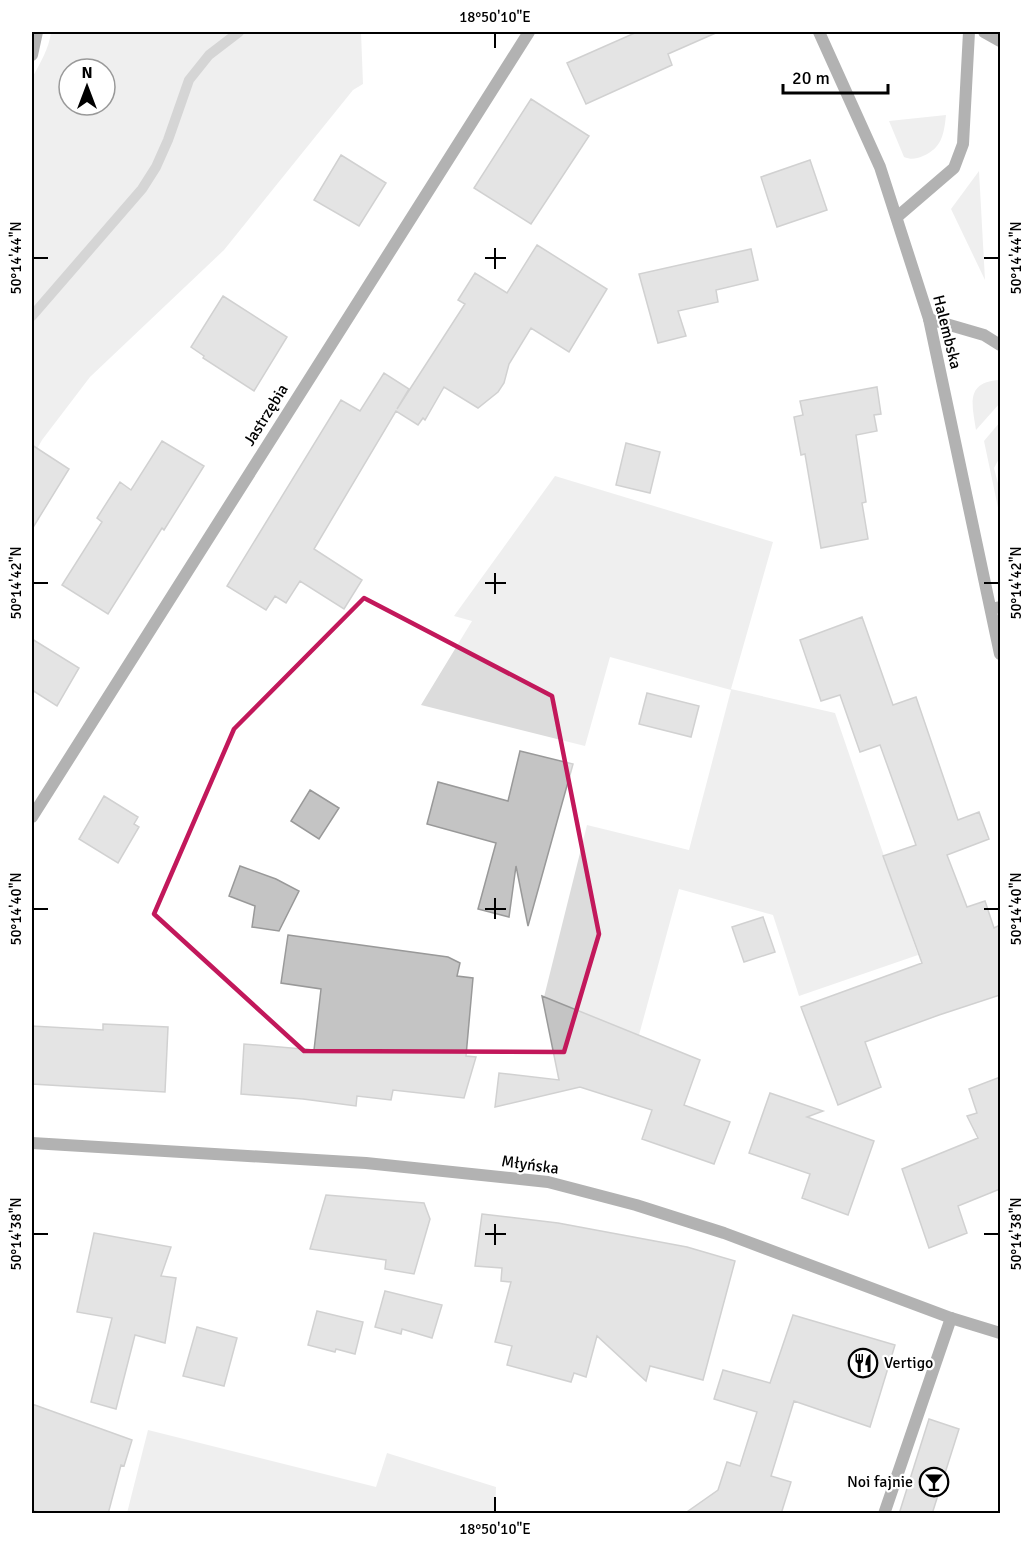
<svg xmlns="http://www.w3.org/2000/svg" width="1032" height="1545" font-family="Signika,sans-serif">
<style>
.green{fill:#dcdcdc;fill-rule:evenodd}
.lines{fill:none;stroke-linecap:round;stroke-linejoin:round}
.stream{stroke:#a3a3a3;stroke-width:10}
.building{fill:#c4c4c4;stroke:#999;stroke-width:1.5}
.service{stroke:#555;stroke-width:12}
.minor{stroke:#555;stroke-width:12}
.tertiary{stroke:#555;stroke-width:12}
.marked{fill:none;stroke:#c2185b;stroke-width:4.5;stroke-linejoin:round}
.ticks{fill:none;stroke:#000;stroke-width:2}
.labels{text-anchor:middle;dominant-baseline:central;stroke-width:4.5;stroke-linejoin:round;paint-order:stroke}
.street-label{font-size:16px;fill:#000;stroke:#fff}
.poi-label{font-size:16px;fill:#000;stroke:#fff;text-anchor:start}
.neatline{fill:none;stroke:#000;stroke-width:2}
.ticks-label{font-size:15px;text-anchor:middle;fill:#000}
</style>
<rect width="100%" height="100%" fill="#fff"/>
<path class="green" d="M51,32H361L363,84L353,90L224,250L90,377L42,440L32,458V78C40,63 49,49 51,32ZM69,69H105V105H69Z
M946,115C944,134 942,148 923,156C916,159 911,160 904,157L889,121Z
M979,171L985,280L951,209Z
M1000,380V403L976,430C972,404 965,382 1000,380Z
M1000,422V457L994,468L1000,491V517L984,441Z
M555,476L773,542L731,689L835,713L918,955L799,996L773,915L679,889L639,1035L544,997L587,825L689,850L731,690L610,657L585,746L421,705L472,621L454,616Z
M148,1430L376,1487L387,1453L496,1487L495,1513H127Z"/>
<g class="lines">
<path class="stream" d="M32,316L142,189L156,167L168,140L189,80L209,55L239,32"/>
</g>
<path class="building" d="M637,32H718L668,54L672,65L586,104L567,63Z
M531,99L589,136L531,224L474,188Z
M341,155L386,183L359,226L314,200Z
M810,160L827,210L777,227L761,177Z
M537,245L607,289L569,352L531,328L509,364L504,383L498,392L478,408L444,387L425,420L423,418L418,425L396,411L314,549L362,580L344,609L300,581L286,603L275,596L266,610L227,586L341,400L360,411L384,373L409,389L397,409L465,304L458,300L475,273L507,293Z
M751,249L758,280L716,290L718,302L678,311L686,336L658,343L639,274Z
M223,296L287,337L254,391L203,358L204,356L191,347Z
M877,387L881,414L874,415L877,431L856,435L866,502L862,503L868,539L821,548L805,454L801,455L794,417L803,415L800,401Z
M162,441L204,466L164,530L162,528L108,614L62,585L102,522L97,518L120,482L131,490Z
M626,443L660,452L650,493L616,485Z
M32,445L69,469L32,529Z
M862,617L893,705L916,697L958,820L979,812L989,839L947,855L967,907L985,901L994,928L1000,925V995L939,1015L865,1042L881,1087L838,1105L801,1007L922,963L883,856L916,845L880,745L860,752L840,695L821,701L800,640Z
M32,639L79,668L57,706L32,690Z
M647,693L699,706L691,737L639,724Z
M520,751L573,764L528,926L516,866L509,917L478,909L496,843L427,824L438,782L508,801Z
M310,790L339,808L319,839L291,821Z
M104,796L138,817L134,824L139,827L118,863L79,839Z
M240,866L276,879L299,891L279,931L252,927L255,906L229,896Z
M763,917L775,952L744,962L732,927Z
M288,935L448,957L460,963L457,976L473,978L466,1056L476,1057L464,1098L393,1090L391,1100L357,1096L356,1106L303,1099L241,1094L244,1044L314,1050L321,989L281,983Z
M542,996L700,1060L684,1105L730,1122L714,1164L642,1139L652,1110L580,1087L495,1107L499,1073L559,1080Z
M103,1024L168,1027L165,1092L32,1084V1026L103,1030Z
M1000,1077V1189L958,1206L967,1233L929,1248L902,1169L978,1138L967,1116L977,1113L969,1089Z
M770,1093L823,1111L807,1117L874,1141L848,1215L802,1198L810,1174L749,1153Z
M326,1195L424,1203L430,1219L414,1274L385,1269L386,1260L310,1249Z
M482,1214L558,1223L687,1247L735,1261L703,1380L650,1366L646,1381L597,1336L586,1377L574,1373L571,1382L507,1365L512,1346L495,1342L511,1282L501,1281L502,1268L475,1266Z
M94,1233L171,1247L161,1276L176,1278L165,1343L135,1335L116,1409L91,1402L112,1318L77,1312Z
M385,1291L442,1305L432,1338L402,1329L401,1334L375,1327Z
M317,1311L363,1322L355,1354L336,1349L335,1352L308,1345Z
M793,1315L895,1345L870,1427L794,1401L771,1476L791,1482L781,1514H684L718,1490L727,1462L740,1466L757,1412L714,1399L723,1370L770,1383Z
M197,1327L237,1338L224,1386L183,1376Z
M32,1404L132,1440L124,1466L121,1465L108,1514H45L32,1510Z
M929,1419L959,1429L932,1514H899Z"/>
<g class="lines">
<path class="service" d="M984,32L1000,41
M991,609L1000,607
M884,1514L951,1318"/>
<path class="minor" d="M32,55L37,32
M897,217L954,168L963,144L969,32
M929,319L984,335L1000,345
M32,817L529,32
M32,1143L366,1163L548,1182L636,1205L724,1233L951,1318L1000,1333"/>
<path class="tertiary" d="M819,32L880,167L929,319L1000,654"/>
</g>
<path d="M0 0H1032V1545H0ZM364,598L552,696L599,934L564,1052L304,1051L154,914L234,729Z" fill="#fff" fill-opacity=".55" fill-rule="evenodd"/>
<path class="marked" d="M364,598L552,696L599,934L564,1052L304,1051L154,914L234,729Z"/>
<path class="ticks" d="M495,33V48M495,248V269M33,258H48M485,258H506M984,258H999M495,573V594M33,583H48M485,583H506M984,583H999M495,898V919M33,909H48M485,909H506M984,909H999M495,1224V1245M33,1234H48M485,1234H506M984,1234H999M495,1497V1512"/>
<defs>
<g id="restaurant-ring" transform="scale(1.5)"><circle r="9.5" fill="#fff" stroke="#000" stroke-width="1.5"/><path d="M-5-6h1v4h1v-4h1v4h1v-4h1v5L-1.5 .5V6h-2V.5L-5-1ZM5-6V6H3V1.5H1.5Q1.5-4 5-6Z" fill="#000"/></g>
<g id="bar-ring" transform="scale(1.5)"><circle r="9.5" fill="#fff" stroke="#000" stroke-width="1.5"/><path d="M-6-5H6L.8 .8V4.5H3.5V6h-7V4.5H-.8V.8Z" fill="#000"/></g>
</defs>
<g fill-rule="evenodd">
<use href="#restaurant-ring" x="863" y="1363"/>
<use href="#bar-ring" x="934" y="1482"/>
</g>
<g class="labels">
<g class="street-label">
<text transform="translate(947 332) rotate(76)">Halembska</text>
<text transform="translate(266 415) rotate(-58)">Jastrzębia</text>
<text transform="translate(530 1165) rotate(8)">Młyńska</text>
</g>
<g class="poi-label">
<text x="884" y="1363">Vertigo</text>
<text x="913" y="1482" text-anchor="end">Noi fajnie</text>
</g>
</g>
<rect width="1032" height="1545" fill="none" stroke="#ffffff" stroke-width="66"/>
<g transform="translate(87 87)"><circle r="28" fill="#ffffff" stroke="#999999" stroke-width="1.5"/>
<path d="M0-4.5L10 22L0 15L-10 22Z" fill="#000000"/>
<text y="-9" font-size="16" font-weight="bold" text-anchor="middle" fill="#000000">N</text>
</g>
<path d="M783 84v9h105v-9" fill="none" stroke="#000000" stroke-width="3"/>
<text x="792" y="84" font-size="18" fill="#000000" stroke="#ffffff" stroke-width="4.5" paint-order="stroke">20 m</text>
<rect x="33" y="33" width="966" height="1479" class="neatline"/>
<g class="ticks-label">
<text x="495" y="22">18°50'10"E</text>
<text transform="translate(16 258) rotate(-90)" y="5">50°14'44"N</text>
<text transform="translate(1016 258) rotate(-90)" y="5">50°14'44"N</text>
<text transform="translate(16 583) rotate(-90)" y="5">50°14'42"N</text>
<text transform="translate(1016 583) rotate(-90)" y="5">50°14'42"N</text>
<text transform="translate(16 909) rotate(-90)" y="5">50°14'40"N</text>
<text transform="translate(1016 909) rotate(-90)" y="5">50°14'40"N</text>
<text transform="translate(16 1234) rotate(-90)" y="5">50°14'38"N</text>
<text transform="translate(1016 1234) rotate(-90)" y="5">50°14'38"N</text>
<text x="495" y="1534">18°50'10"E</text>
</g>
</svg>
